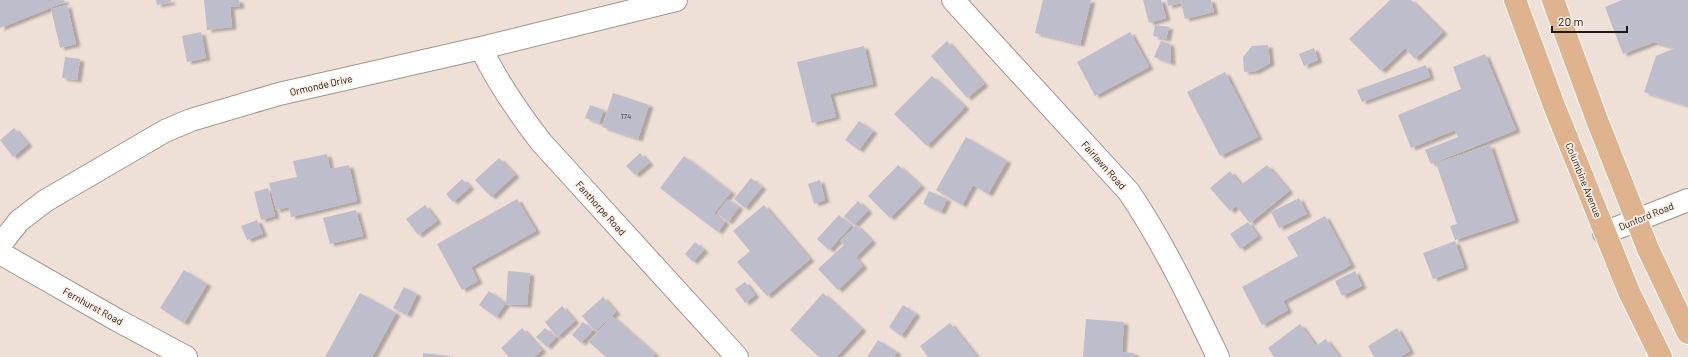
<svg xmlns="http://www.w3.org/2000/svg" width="1688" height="357" font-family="Barlow,sans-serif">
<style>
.building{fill:#bebdcb;filter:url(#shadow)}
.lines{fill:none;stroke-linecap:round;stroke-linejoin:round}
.minor-casing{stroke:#a1958c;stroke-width:24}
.major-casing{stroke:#fff;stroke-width:24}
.minor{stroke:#fff;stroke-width:22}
.major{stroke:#dfb38d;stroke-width:22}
.labels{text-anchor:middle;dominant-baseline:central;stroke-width:3.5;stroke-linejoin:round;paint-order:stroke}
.number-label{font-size:8px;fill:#454242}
.street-label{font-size:10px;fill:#1d1915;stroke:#fbeee4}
</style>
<defs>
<filter id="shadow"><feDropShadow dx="4.5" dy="2.5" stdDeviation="1" flood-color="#0004"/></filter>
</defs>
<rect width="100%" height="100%" fill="#eee0d7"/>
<path class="building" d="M0,0H64L65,2L0,28Z
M156,0H171V2L157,5Z
M204,0H239L240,6L230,7L232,27L207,30Z
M1043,0H1091L1080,44L1035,33Z
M1143,0H1161L1166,18L1149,23Z
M1167,0H1211L1214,12L1185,19L1181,3L1168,6Z
M1390,0H1411L1443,32L1415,59L1405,48L1381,71L1349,39Z
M1622,0H1688V106L1644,92L1656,56L1675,48L1654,42L1623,54L1605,7Z
M67,5L76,44L60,48L51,9Z
M1155,25L1169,27L1166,39L1153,36Z
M201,32L206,58L187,62L182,36Z
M1130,32L1149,67L1095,96L1077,62Z
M947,41L984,84L967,98L931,56Z
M1161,41L1170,44L1171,63L1154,57Z
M1268,45L1270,63L1256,71L1244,72L1243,57L1252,46Z
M864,46L873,84L830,94L836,117L812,123L797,62Z
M1314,48L1318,60L1304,66L1299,54Z
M1485,54L1516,130L1431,164L1425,150L1458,137L1455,130L1411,148L1398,115L1461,89L1453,67Z
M65,57L80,59L77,80L62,78Z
M1426,65L1430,77L1362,102L1357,90Z
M1225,72L1258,137L1220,156L1187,92Z
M932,76L965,107L927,146L894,114Z
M613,93L649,105L638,139L602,127Z
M590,105L604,110L599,123L585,118Z
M859,121L873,131L859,150L845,140Z
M14,128L28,144L13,157L0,140Z
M966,137L1007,161L988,194L973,185L962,205L936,190Z
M1490,145L1515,220L1455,240L1450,226L1457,224L1436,163Z
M640,153L649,163L635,175L626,166Z
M327,154L330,169L349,165L357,201L291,217L289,207L276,210L269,183L297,177L293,161Z
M684,156L731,192L714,213L725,222L718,232L660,188Z
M499,158L515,175L491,197L475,180Z
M898,165L921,186L890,218L868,196Z
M1267,165L1289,191L1250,223L1236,206L1230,211L1210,188L1230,171L1241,185Z
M751,178L762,187L745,208L734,199Z
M462,179L470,187L453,202L446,194Z
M820,180L825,200L814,204L808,184Z
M268,188L275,216L261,220L254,192Z
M929,191L947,199L941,212L923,204Z
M1299,198L1307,214L1279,228L1271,212Z
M517,199L536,231L471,267L478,281L462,290L437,244Z
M728,199L739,207L728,222L717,213Z
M858,201L868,211L854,225L844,216Z
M425,205L437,221L418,235L406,219Z
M764,205L810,259L767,296L737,262L750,251L733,231Z
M356,210L363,236L330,244L323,218Z
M839,215L851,226L829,250L817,239Z
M1325,216L1351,265L1283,301L1288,310L1262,325L1242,287L1298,256L1287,237Z
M257,220L263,234L247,240L241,226Z
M1248,222L1258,236L1240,249L1230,234Z
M856,225L872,241L856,257L840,241Z
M1455,241L1464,267L1433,279L1423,253Z
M695,242L704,250L693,262L685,254Z
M844,245L863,266L838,290L818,269Z
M184,270L207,284L184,323L160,308Z
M508,271L530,273L527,305L506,304Z
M1355,271L1362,286L1342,296L1335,281Z
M745,282L755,295L745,303L735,289Z
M404,287L417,294L407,315L393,308Z
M489,291L506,303L496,317L479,305Z
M360,293L396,313L372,357H325Z
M823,293L862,329L836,357H819L790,330Z
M603,297L616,312L595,331L582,316Z
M903,305L916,314L901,336L889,327Z
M562,306L575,321L557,337L545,322Z
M612,316L655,354L653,357H606L589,342Z
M1086,319L1124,322L1122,352L1134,353V357H1083Z
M583,322L593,330L581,343L572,335Z
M950,323L977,357H928L920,346Z
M1300,324L1316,346L1326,339L1339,357H1274L1268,348Z
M522,328L542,350L534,357H509L501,348Z
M545,328L556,337L547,347L536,337Z
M1397,328L1410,351L1400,357H1374L1368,346Z
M878,340L897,352L894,357H867Z
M423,353L450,356V357H423Z"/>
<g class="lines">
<g class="minor-casing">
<path id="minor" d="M953,0L1129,192C1164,244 1191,301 1218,357
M481,48C497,82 518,112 541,142L737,357
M1604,233L1688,200
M0,245L19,221L45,201L165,131L191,120L279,94L481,48L676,0
M0,253L117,320L186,357"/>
</g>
<g class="major-casing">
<path id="major" d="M1515,0L1555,108L1629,292L1661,357
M1553,0L1597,120L1648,249L1688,333"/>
</g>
<use href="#minor" class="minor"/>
<use href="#major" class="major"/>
</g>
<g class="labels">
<g class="number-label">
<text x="626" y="116">174</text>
</g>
<g class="street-label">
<text transform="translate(321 85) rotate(-13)">Ormonde Drive</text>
<text transform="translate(1104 165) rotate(48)">Fairlawn Road</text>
<text transform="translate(1584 180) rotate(68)">Columbine Avenue</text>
<text transform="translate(601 208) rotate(48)">Fanthorpe Road</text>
<text transform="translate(1646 216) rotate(-22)">Dunford Road</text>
<text transform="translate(93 306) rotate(29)">Fernhurst Road</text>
</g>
</g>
<path d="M1552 26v6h75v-6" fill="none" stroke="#1d1915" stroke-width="2"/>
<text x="1558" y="26" font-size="12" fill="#1d1915" stroke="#fbeee4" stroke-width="3" paint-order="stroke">20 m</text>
</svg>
